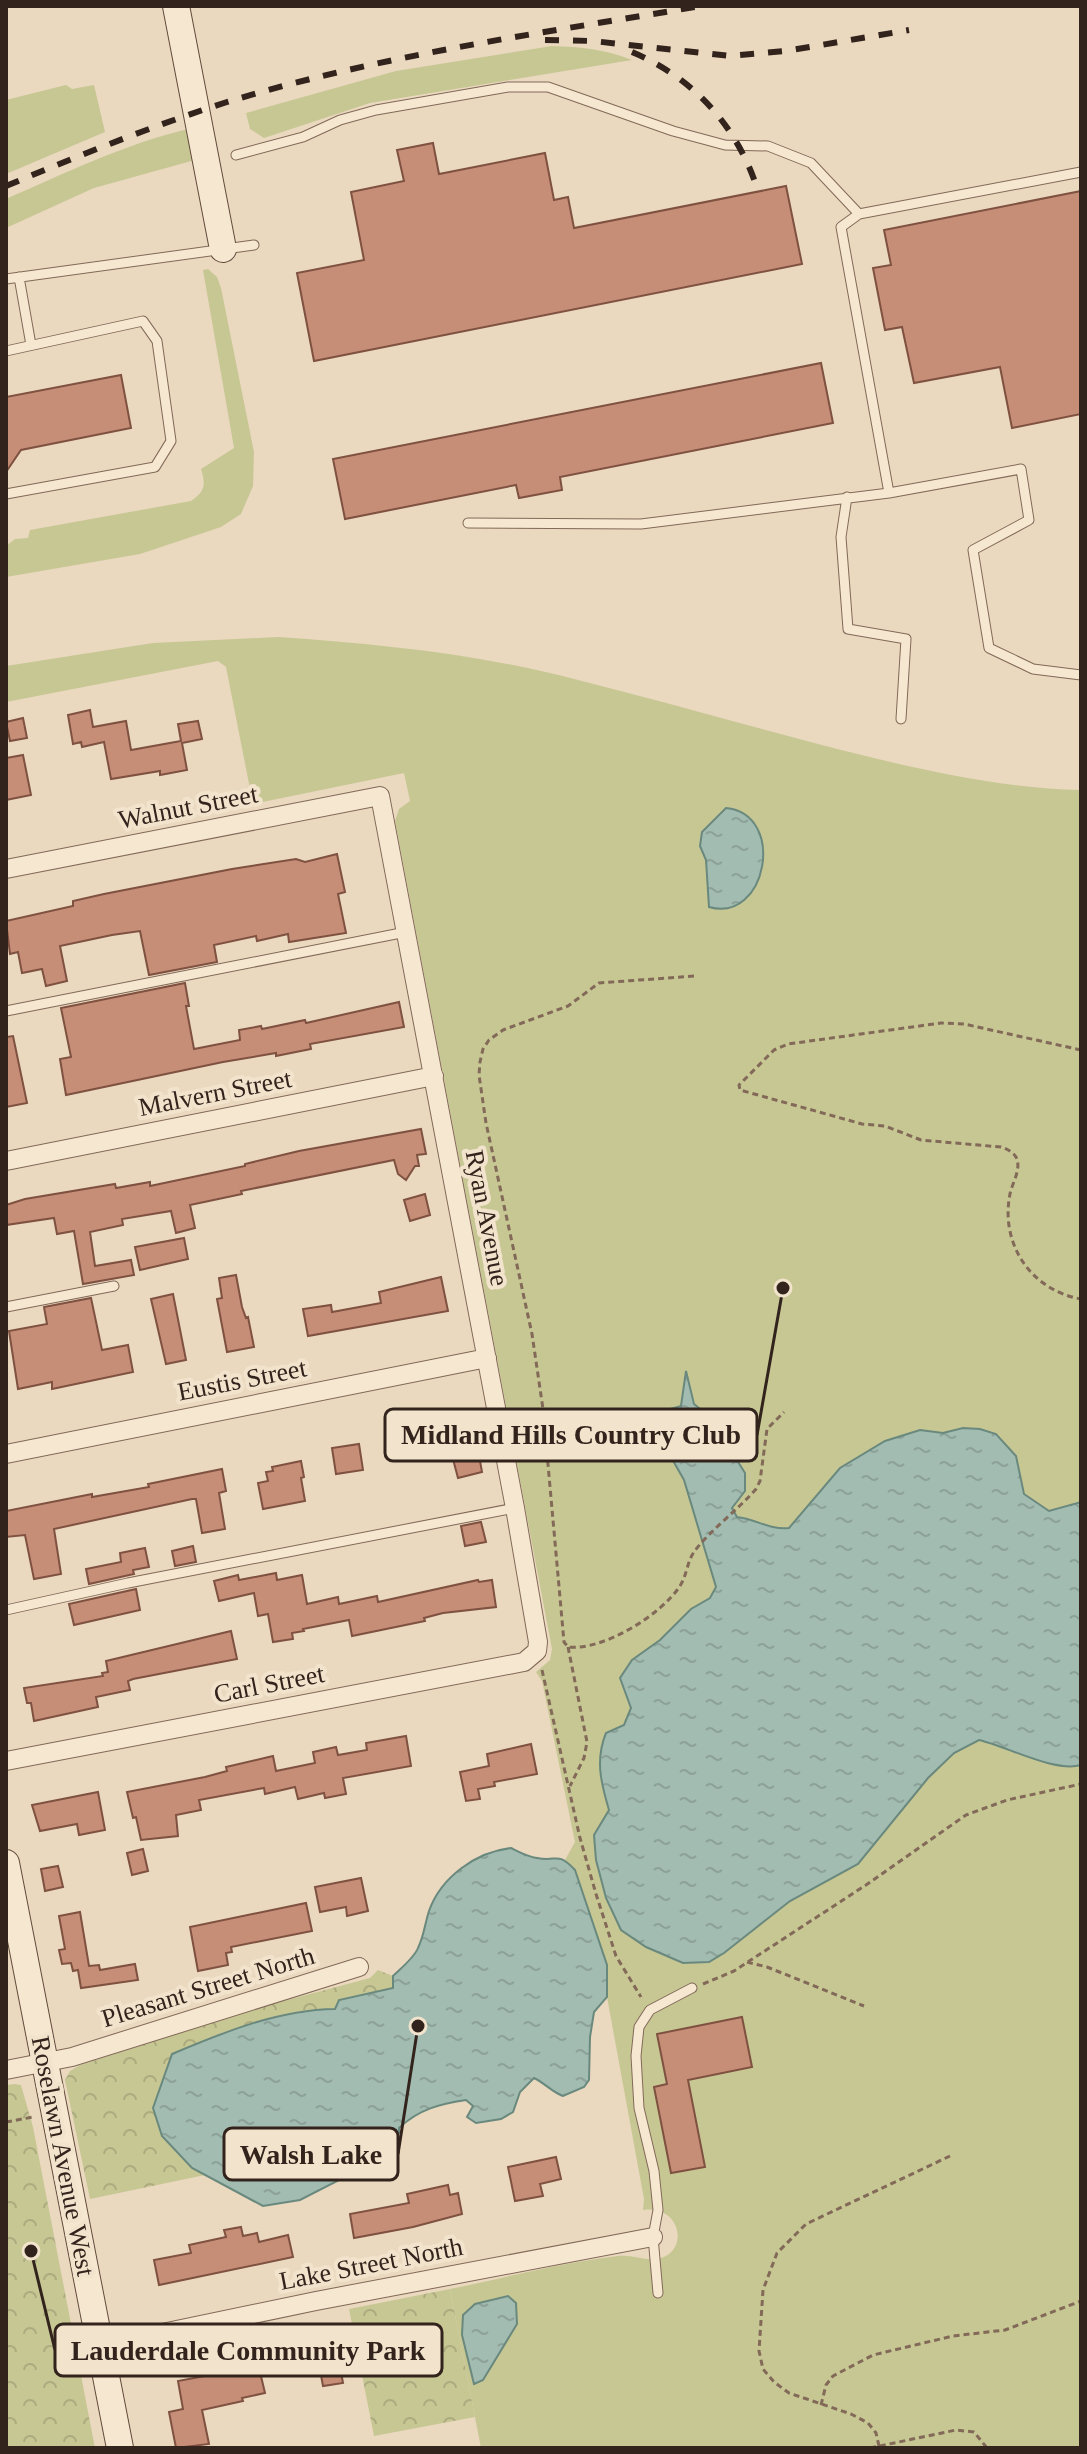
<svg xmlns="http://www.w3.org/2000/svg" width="1087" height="2454" font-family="Georgia,serif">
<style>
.grass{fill:#c7c794}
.forest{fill:url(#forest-crowns)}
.water{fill:url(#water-ripples);stroke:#6a897e;stroke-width:2}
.building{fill:#c68e76;stroke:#7f5140;stroke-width:2}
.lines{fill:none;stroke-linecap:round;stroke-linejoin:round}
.lane-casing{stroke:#826958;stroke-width:11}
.street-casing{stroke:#826958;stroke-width:20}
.secondary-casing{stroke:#634b3c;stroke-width:28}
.path{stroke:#826958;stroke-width:3;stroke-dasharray:6 4;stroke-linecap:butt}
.lane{stroke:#f6e7d1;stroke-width:9}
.street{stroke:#f6e7d1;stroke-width:18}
.secondary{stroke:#f6e7d1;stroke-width:26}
.rail{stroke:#32241c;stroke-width:6;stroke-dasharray:14 14;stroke-linecap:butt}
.labels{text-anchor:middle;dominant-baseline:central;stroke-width:8;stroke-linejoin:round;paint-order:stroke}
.street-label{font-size:26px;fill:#32241c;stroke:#f2e3cd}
.leader{fill:none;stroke:#32241c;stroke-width:3}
.callout-dot{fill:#32241c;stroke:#f2e3cd;stroke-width:3}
.callout{fill:#f2e3cd;stroke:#32241c;stroke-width:3}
.callout-label{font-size:28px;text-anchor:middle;font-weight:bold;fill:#32241c}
</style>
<defs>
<pattern id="forest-crowns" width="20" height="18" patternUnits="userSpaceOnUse" patternTransform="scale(2)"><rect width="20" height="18" fill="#c7c794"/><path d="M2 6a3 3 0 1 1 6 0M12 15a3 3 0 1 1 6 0" fill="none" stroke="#abab7f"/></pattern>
<pattern id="water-ripples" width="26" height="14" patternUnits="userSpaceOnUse" patternTransform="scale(2)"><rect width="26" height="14" fill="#a2bcb1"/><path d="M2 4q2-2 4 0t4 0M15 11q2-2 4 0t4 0" fill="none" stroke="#8ca198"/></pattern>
</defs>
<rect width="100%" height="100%" fill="#ead8bf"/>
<path class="grass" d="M552,46C581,47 604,49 632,60L370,103L264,138L250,129L246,113L396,71Z
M66,85L72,89L94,85L105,132L6,174V100Z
M188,129L195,160L94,188L6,228V199C65,173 125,144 188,129Z
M208,269L217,277L221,288L254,452L253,486L241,514L221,527L140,554L6,577V546L15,539L28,538L30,530L191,501C205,492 206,485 201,469L234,448L203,270Z
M278,637C378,644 481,654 578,680C658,700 738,723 818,744C904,766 993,788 1081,790V2448H481L450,2289C504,2278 564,2262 618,2256C632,2254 647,2262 661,2258C689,2250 681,2205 643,2210L644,2199L607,1997V1965L575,1870L565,1860L575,1842L542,1681L536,1672L550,1660L552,1649L395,821L399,809L410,801L404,773L253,804L226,667L218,661L6,702V666L153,643Z"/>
<path class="forest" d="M378,1970L393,1976V1988L339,2000L335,2009L302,2011L221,2033L192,2168L205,2175L90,2199L65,2080L70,2071L80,2065L257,2008L370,1978Z
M15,2084L21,2085L33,2127L95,2448H6V2085Z
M450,2289L475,2417L374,2436L349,2309Z"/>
<path class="water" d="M726,808C787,814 767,924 709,907L706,860L700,846L702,832Z
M686,1371L694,1404L710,1417L745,1473V1491L732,1508L737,1517C756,1519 769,1530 789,1528L840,1468L885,1441L920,1430L943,1433L963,1428L980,1429L996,1434L1016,1456L1024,1494L1049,1511L1081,1502V1765C1055,1773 1006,1746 979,1740L954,1753L928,1778L858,1864L790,1901L724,1953L709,1962L683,1963L646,1947L621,1930L606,1898L596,1860L594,1835L609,1810C601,1783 595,1760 606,1733L624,1725L631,1708L620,1678L632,1660L660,1640L691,1609L710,1598L716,1587L684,1480L663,1443L662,1425L667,1410L681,1406Z
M511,1848C519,1852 528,1857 537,1858C558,1862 557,1851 575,1870L607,1965V1997L594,2012L590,2037L589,2080L584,2087L563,2096C552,2092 546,2084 534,2078L520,2092L513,2112L501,2119L476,2123L467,2117L473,2106L466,2100C440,2104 419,2109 399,2128V2133L386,2143L384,2149L374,2153L353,2173L300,2200L263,2206L192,2168L162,2136L153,2108L172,2054C224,2032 278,2010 335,2009L339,2000L393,1988V1976C401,1968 414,1958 418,1948C424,1936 425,1923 429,1911C441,1877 476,1852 511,1848Z
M508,2296L516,2303L517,2324L483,2380L474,2384L462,2335L463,2315L475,2304Z"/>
<path class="building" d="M433,143L439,174L545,153L554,200L568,197L574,228L786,186L802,264L314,361L297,273L364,260L351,192L404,181L397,150Z
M1081,191V414L1012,428L1000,367L914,383L902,327L885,330L873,268L891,265L884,230Z
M821,363L833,423L560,477L562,490L519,498L516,485L345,519L333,459Z
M121,375L131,428L21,450L6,472V397Z
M90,710L93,727L126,721L131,750L181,741L178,724L198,721L202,739L182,743L187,770L160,775V771L111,779L104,742L82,747L81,742L73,744L68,715Z
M23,718L27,738L10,741L6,722Z
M23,755L31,795L6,800V758Z
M337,854L345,892L338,894L346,933L289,942L288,934L257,941L256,936L214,945L217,962L149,975L140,931L112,935L60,946L67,981L46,986L42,969L22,973L18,952L10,954L6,921L73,906V901L104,894L232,869L296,859L305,862Z
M185,983L189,1006H186L194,1049L240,1040L239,1030L261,1026L262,1029L305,1020L306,1023L399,1002L404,1027L310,1044L311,1049L276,1056V1053L223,1062L66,1095L60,1059L71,1057L61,1008Z
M13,1036L27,1103L6,1107V1037Z
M421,1129L426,1154L417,1155L419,1166H415L406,1180L398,1174L394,1160L241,1191L242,1194L190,1205L195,1228L176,1233L171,1211L122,1219L123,1225L90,1232L95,1266L131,1260L134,1275L83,1284L74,1231L57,1234L54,1218L6,1225V1205L25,1199L115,1184L116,1188L150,1182V1186L245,1166V1164L299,1151Z
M425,1194L430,1215L410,1221L404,1200Z
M184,1238L188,1259L140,1270L135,1247Z
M236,1275L242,1307L246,1318L248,1317L254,1347L227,1352L217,1299L222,1298L219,1278Z
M441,1277L448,1311L308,1336L303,1309L331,1305L332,1312L381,1303L379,1292Z
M173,1294L186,1360L166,1364L151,1299Z
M91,1298L102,1350L128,1345L133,1372L52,1389V1382L18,1389L9,1331L47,1324L44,1307Z
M477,1412L482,1436L479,1437L483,1460L480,1461L482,1472L458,1478L449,1444L397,1454L394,1435L445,1426L446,1419Z
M359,1444L363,1470L336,1474L332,1448Z
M301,1461L304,1477L301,1478L305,1501L263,1509L258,1483L268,1481L266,1472L273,1471L272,1467Z
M222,1469L226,1491L219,1493L225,1529L202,1533L196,1499H192L54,1529L61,1574L34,1579L25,1535L6,1537V1511L92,1494V1497L149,1487L148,1484Z
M481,1522L486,1542L465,1546L461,1526Z
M193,1546L196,1562L175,1566L172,1551Z
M145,1548L149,1567L133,1570L134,1574L89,1584L86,1569L121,1562L120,1553Z
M276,1573L277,1580L302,1575L307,1604L338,1597L339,1604L377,1596L378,1602L478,1580L479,1582L492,1580L496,1607L443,1613L424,1618L425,1621L352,1636L349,1620L303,1629L304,1631L292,1633L293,1639L273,1642L268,1614L258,1616L254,1593L219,1601L214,1581L238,1575L239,1580Z
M136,1589L140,1610L74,1625L69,1604Z
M231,1631L237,1659L133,1679L128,1681L130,1690L96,1697L98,1707L34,1721L31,1703H27L24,1688L103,1676L102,1673L108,1672L106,1661Z
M406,1736L411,1766L343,1778L346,1794L325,1798L324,1793L298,1799L295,1787L265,1794L264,1788L199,1800L201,1810L176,1815L178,1836L141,1840L136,1817L133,1818L127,1792L205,1777L227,1771L226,1767L273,1756L276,1771L315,1763L313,1752L336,1747L338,1755L367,1750L366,1743Z
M531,1744L537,1774L494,1782L495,1786L478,1789L480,1799L466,1801L460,1772L489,1766L487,1754Z
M98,1792L105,1830L79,1835L77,1824L40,1831L32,1805Z
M143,1849L148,1871L132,1875L127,1853Z
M58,1866L63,1887L45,1891L41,1869Z
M361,1878L368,1911L347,1916L346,1907L320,1912L315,1887Z
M306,1903L312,1931L231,1947L232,1952L226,1953L228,1965L198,1971L190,1927Z
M80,1912L89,1966L99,1965L100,1970L135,1964L138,1980L81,1988L78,1970L73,1971L71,1963L62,1964L59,1950L65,1949L59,1916Z
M742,2017L752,2067L688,2080L705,2167L671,2173L654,2087L667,2084L657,2034Z
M556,2157L561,2179L540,2184L543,2196L515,2201L508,2167Z
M448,2185L450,2195L458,2193L462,2214L413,2227L354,2238L350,2214L409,2203L407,2194Z
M241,2227L243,2236L257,2233L259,2242L288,2235L293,2257L159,2285L154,2260L191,2253L189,2245L226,2237L224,2230Z
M336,2345L343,2383L323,2386L316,2348Z
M237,2370L238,2376L260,2372L265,2393L242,2398L243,2401L202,2410L209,2444L176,2448L169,2412L183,2409L178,2381Z"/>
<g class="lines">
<g class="lane-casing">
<path id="lane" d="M236,155L303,137L340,120L376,110L508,87H548L673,131L725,145L768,146L811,163L859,214
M19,277L31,345
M6,279L254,245
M6,351L143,321L157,341L171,441L155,467L6,494
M889,493L841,227L859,214L1081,172
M847,497L841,537L848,629L906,639L901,719
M468,523L641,524L889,493L1021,469L1029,520L973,550L989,648L1033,669L1081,675
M6,1011L406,932
M6,1307L114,1286
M6,1610L128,1583L515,1508
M658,2293L653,2237L658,2210L654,2171L639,2108L636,2056L639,2027L650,2010L692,1988"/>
</g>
<g class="street-casing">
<path id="street" d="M6,869L380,796L515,1508L538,1642L537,1651L524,1662L6,1761
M6,1161L434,1076
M6,1454L487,1358
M6,2070L72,2057L359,1967
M100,2346L316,2301L653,2237"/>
</g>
<g class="secondary-casing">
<path id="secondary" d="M176,6L223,249
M6,1863L120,2448"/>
</g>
<path class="path" d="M694,976L599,983L568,1006L503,1030L489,1040L483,1049L480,1062L479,1075L486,1123L532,1334L543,1409L564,1642L568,1647C603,1651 661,1615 680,1586C687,1575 687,1562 694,1552C708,1532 739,1509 756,1489L760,1481L767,1429L784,1412
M1081,1050L964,1024L941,1023L788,1044L774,1050L739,1085L740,1090L862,1124L885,1126L921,1140L1001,1147C1007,1149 1013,1152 1016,1157C1022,1169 1012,1183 1010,1194C1000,1243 1030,1290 1081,1299
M568,1647L587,1742L584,1758L570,1786
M542,1670L580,1838L596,1894L616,1956L641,1997
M747,1962L767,1967L864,2006
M703,1984L734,1971L866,1885L966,1815L1007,1800L1081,1784
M6,2122L33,2117
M821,2405L826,2385L833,2376L873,2355L953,2336L1005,2330L1081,2301
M879,2446L876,2433L868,2423L851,2414L789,2393L774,2382L763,2369L759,2351L763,2290L777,2253L806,2224L950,2156
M870,2448L956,2430L974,2432L987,2448"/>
<use href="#lane" class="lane"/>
<use href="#street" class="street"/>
<use href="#secondary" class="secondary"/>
<path class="rail" d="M545,40L593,41L730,56L786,51L909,30
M632,52C694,78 738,127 758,191
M6,186C78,156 152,126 227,102C381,55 542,33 701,6"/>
</g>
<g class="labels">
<g class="street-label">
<text transform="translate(188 807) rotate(-11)">Walnut Street</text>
<text transform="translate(215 1093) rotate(-11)">Malvern Street</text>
<text transform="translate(487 1218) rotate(79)">Ryan Avenue</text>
<text transform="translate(242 1380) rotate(-11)">Eustis Street</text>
<text transform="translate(269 1684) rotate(-11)">Carl Street</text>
<text transform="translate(208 1987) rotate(-17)">Pleasant Street North</text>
<text transform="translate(63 2156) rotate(79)">Roselawn Avenue West</text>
<text transform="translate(371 2264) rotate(-11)">Lake Street North</text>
</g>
</g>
<path class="leader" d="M783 1288L757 1435M418 2026L398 2154M31 2251L55 2350"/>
<g class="callout-dot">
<circle cx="783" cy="1288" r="8"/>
<circle cx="418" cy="2026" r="8"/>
<circle cx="31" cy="2251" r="8"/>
</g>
<g class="callout">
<rect x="385" y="1409" width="372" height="52" rx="8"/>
<rect x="224" y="2128" width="174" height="52" rx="8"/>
<rect x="55" y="2324" width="387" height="52" rx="8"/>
</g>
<g class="callout-label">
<text x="571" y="1444">Midland Hills Country Club</text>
<text x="311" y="2164">Walsh Lake</text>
<text x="248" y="2360">Lauderdale Community Park</text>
</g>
<rect width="1087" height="2454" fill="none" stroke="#32241c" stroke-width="16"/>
</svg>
